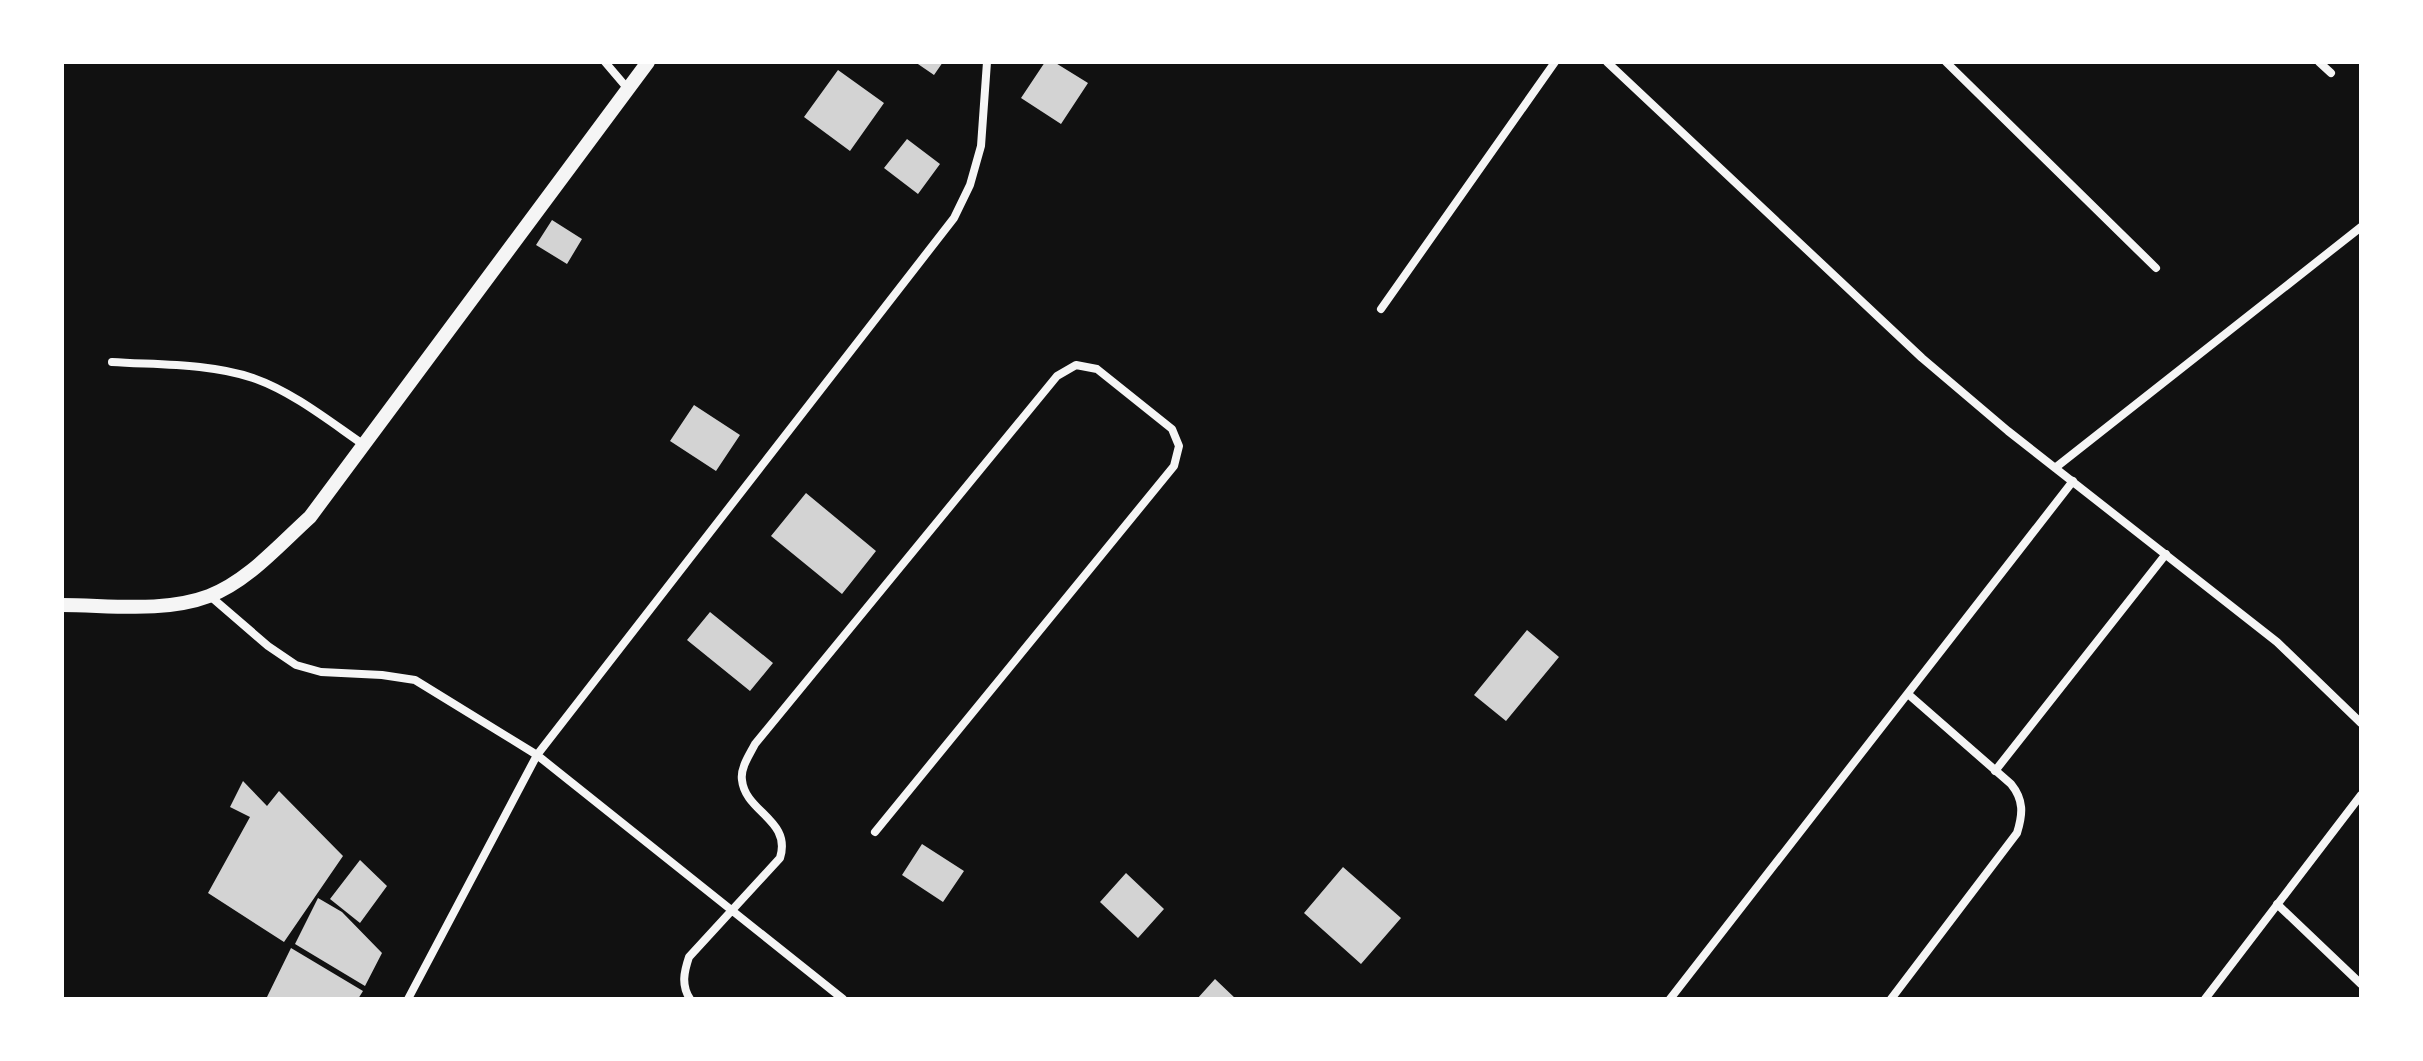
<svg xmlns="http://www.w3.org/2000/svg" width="2423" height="1061" font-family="'IBM Plex Sans',sans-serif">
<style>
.building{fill:#d3d3d3}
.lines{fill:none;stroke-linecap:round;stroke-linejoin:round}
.minor{stroke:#f5f5f5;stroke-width:8}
.tertiary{stroke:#f5f5f5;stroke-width:14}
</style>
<rect width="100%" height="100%" fill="#111"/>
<path class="building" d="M915,62H943L934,75Z
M1045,62H1054L1088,83L1061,124L1021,98Z
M838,70L884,103L850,151L804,117Z
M907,139L940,164L918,194L884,168Z
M552,220L582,239L567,264L536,245Z
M694,405L740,435L716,471L670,441Z
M806,493L876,551L842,594L771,536Z
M710,612L773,663L750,691L687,640Z
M1527,630L1559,657L1506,721L1474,695Z
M243,781L267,806L279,791L343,856L284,942L208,893L250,817L230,807Z
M922,844L964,871L943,902L902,875Z
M360,860L387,886L360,923L330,899Z
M1343,867L1401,918L1361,964L1304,913Z
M1126,873L1164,909L1138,938L1100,902Z
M318,898L342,912L382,953L365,986L295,944Z
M291,948L363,991L358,999H266Z
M1215,979L1236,999H1197Z"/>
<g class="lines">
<path class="minor" d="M605,62L628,89
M1607,62L1922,358L2008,431L2277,642L2361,723
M1946,62L2156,268
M2319,62L2331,73
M1381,309L1555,62
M112,362C157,365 209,363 253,378C293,392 329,421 364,445
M2055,468L2361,227
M210,596L268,646L296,665L321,672L382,675L415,680L537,755L843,999
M1995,771L2166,554
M2277,904L2361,984
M408,999L537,755L954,218L970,185L981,146L987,62
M690,999C681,985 684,972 689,957L780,858C792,820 745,812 742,780C740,768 750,754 755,744L1057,376L1076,365L1097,369L1172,429L1179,446L1174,466L875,832
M1670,999L2073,481
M1891,999L2017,833C2023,814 2024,800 2011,784L1908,694
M2205,999L2361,795"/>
<path class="tertiary" d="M62,605C109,605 164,613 209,596C248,581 279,545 310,517L648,62"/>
</g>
<rect width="2423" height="1061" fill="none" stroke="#ffffff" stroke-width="128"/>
</svg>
